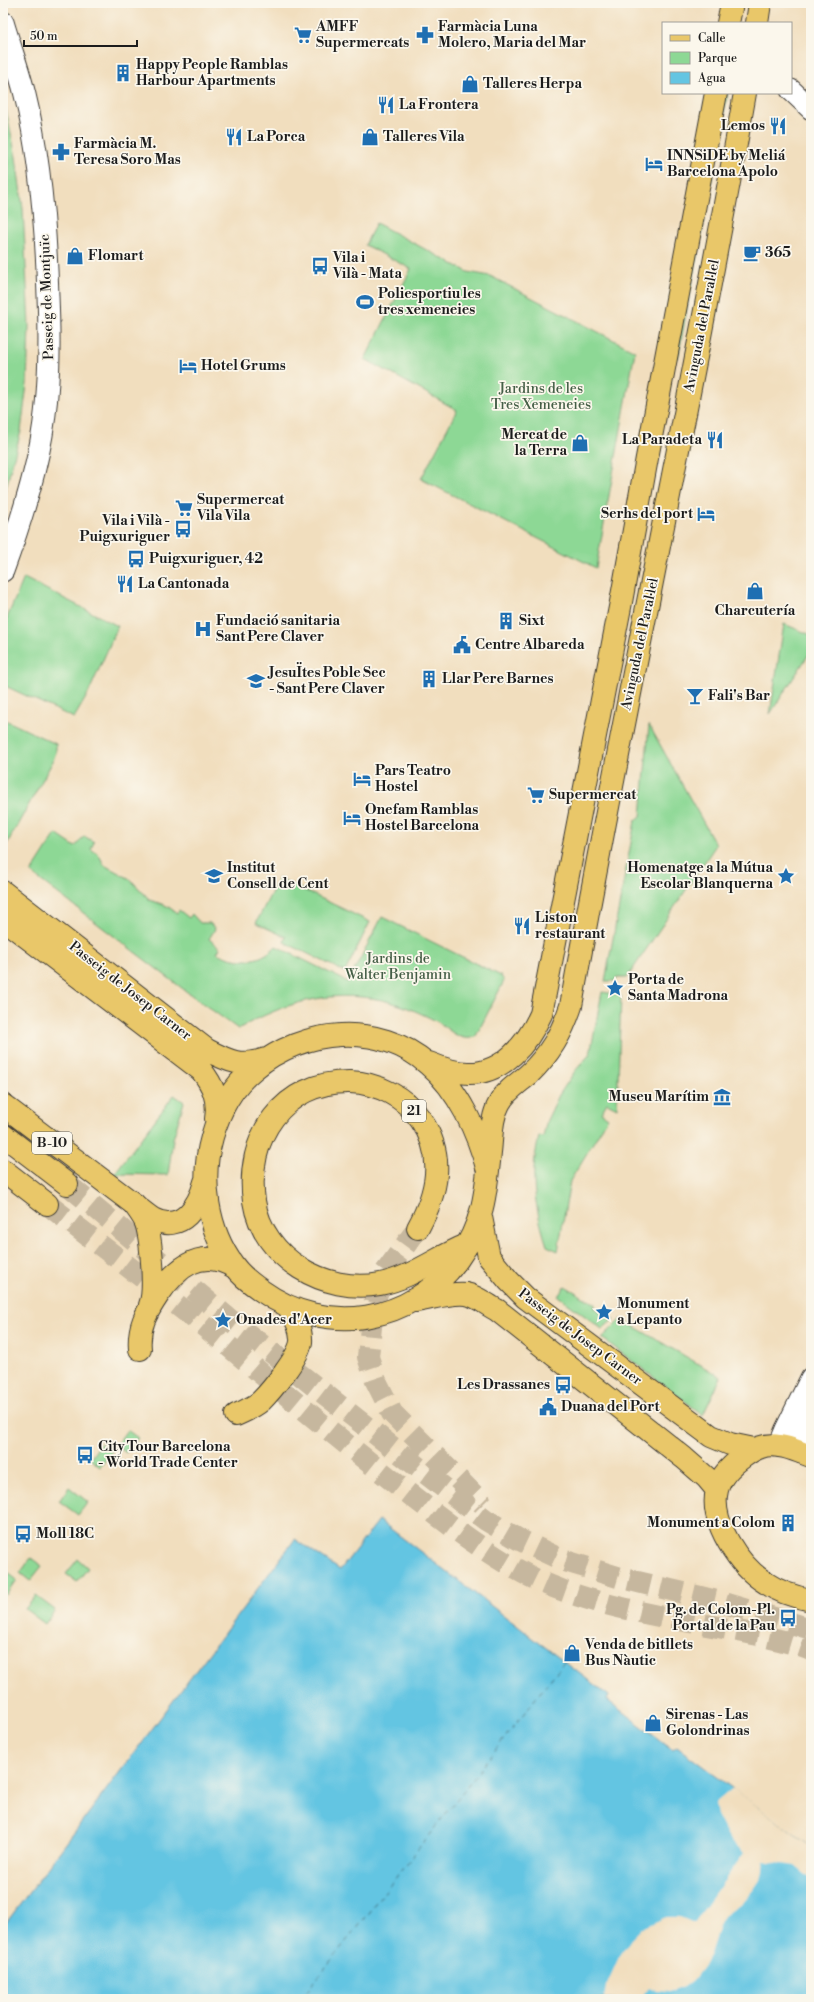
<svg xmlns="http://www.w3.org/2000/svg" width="814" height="2002" font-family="'Libre Bodoni',serif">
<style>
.green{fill:#8dd895;stroke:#547a58}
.water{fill:#64c5e2;stroke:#40707f}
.pier{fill:#f1debe}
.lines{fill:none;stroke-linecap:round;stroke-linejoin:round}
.ferry{stroke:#355761;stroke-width:1;stroke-dasharray:5 4;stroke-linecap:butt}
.highway-tunnel{stroke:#c6b79e;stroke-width:22;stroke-dasharray:22 11;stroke-linecap:butt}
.minor-casing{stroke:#3c3934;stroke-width:23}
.major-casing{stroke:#3c3934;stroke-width:24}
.highway-casing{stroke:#3c3934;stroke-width:24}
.minor{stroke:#fff;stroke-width:21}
.major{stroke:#e9c769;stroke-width:22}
.highway{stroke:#e9c769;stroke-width:22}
.labels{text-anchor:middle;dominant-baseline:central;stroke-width:3.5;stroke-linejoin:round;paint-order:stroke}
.shield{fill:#fbf7ec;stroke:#5f5e5a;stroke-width:1}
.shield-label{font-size:13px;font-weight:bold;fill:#1c1c1c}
.poi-label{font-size:14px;font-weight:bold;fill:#1c1c1c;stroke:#fbf7ec;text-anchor:start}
.street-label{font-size:14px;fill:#1c1c1c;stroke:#fbf7ec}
.park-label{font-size:14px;fill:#445e46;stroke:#fbf7ec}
</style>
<rect width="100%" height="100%" fill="#fbf7ec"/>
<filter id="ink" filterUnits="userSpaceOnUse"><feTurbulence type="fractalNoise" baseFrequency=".025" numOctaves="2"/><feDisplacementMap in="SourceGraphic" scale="8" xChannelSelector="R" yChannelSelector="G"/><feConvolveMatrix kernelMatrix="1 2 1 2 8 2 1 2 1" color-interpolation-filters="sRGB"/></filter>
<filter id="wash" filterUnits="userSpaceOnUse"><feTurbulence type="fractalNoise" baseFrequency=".012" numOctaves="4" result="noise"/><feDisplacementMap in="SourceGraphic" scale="16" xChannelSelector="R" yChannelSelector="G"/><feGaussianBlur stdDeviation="0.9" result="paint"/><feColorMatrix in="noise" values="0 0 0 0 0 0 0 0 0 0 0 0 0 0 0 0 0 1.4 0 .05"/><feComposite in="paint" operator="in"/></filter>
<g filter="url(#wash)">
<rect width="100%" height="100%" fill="#f1debe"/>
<path class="green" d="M725,93H728L678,358H675Z
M3,95L16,157L23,209L29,326L27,384L21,431L3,499Z
M376,223L468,272L490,276L635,351L596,568L421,479L457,410L365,359L411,269L365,245Z
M24,578L118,626L88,694L74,718L3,685V627Z
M784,624L811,635V651L770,714Z
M3,719L56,744V752L53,761L3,851Z
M649,725L716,845L627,978H616V981H605L635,821L641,816Z
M56,834L75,847L84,836L94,842L91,849L99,855L104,865L130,879L150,900L167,906L177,913L179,910L189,918L192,914L200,923H210L215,929L209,939L220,948L217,953C237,963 259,964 276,946L348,982L382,917L501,976L504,981L476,1036C472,1038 469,1039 464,1038C454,1036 445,1026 436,1021C419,1012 400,1004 382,1000C329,989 284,1003 238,1029L187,992L31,873Z
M279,878L370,922L345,972L284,942L286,937L256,923Z
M602,992L616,994L621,996L617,1108L607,1103L601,1113L608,1118L570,1181L558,1251L547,1246C539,1221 533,1196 534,1170C534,1158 537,1147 539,1136L543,1137L547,1120L559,1095L575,1071L590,1054Z
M174,1095L184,1102L173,1139L168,1175L114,1174Z
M565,1286L595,1304L594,1308L614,1319L602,1329L558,1296Z
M621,1319L721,1377L703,1415L602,1338Z
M127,1430L138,1438L126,1453L116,1445Z
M101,1443L112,1452L100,1467L90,1459Z
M69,1487L88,1502L78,1515L59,1501Z
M31,1558L42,1566L30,1581L20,1573Z
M78,1559L88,1568L77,1582L66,1574Z
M7,1572L17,1580L6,1595L3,1593V1576Z
M36,1596L55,1610L45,1624L25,1609Z"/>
<path class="water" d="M379,1520L609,1696L607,1700L673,1750L677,1747L811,1847V1999H3V1927L295,1539L340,1570Z"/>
<path class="pier" d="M733,1788L811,1847V1879L795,1866L764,1861L760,1880L754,1889L741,1904L724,1916L720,1923L710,1954L703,1967L693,1980L685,1986L669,1992L657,1991L649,1987L640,1999H604L606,1986L619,1957L631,1939L642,1928L666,1917H680L694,1923L744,1853L729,1838L717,1815L715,1803Z"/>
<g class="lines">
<path class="ferry" d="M301,1999L564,1662"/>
</g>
</g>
<g filter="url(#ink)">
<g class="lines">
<path class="highway-tunnel" d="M67,1184L235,1324L317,1388L447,1490L486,1520L518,1539L562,1560L621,1578L717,1601L811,1629
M47,1204C118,1259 189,1312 257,1370C308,1413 359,1455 412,1496C451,1526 490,1557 535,1579C589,1605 664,1617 723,1628C753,1634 783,1639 811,1650
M418,1228L382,1277L373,1307L368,1357L376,1381L392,1413L483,1504"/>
<g class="minor-casing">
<path id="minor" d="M3,22C10,46 19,70 25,95C41,160 46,229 48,296C50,343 50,388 42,435C34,482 19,527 3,571
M791,90L811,109
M779,1446L786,1429L811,1378
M802,1453L806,1424L811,1410"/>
</g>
<g class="major-casing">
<path id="major" d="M728,23L732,3
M757,23L760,3
M3,892L207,1050C230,1062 241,1067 266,1059
M3,919L201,1070C213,1085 219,1099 216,1119
M429,1063C441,1068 454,1073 468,1073C503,1074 528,1043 541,1014L621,602L647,458L716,93
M488,1171C478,1133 459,1090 428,1064C378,1021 303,1028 254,1069C232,1087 220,1109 212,1137C200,1179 207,1230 234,1266C241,1276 252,1284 262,1291C326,1337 412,1324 458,1259C483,1225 486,1193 490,1152C492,1136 491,1118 499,1104C505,1091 519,1083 529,1074C550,1054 562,1033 571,1006C625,701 692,398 745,93
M134,1204C138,1210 143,1216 146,1223C151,1238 156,1290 150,1305
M136,1206C141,1210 147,1215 153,1219C182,1234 199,1205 205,1182
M481,1217L489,1257L509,1281L526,1298L711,1436L730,1444L754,1449
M415,1301C431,1299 450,1292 466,1294C477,1296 487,1305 497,1310L684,1458L707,1478L717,1490
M140,1349C138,1327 146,1313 158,1295C177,1267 201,1247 234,1267
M236,1415C245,1411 254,1407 261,1401C271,1391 299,1357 301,1342C302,1330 295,1317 289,1308
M811,1456C801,1453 790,1447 779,1446C765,1443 754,1449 743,1457C732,1465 720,1477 717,1490C709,1522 740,1567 766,1583C779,1592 795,1597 811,1600"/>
</g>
<g class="highway-casing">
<path id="highway" d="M3,1105L134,1204
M3,1135L67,1184
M3,1170L47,1204
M418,1228C437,1193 446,1156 421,1120C405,1097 378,1083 350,1082C283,1081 245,1138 254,1201C263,1259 325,1294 380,1284C412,1278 437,1257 467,1245"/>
</g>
<use href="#minor" class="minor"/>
<use href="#major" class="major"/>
<use href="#highway" class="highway"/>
</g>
</g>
<defs>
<g id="supermarket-bare" transform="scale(1.38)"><path d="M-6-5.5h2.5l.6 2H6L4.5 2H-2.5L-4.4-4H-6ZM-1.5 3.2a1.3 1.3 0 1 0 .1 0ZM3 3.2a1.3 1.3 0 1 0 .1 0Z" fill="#1f6fb2" stroke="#fbf7ec" stroke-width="2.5" paint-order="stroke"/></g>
<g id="pharmacy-bare" transform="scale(1.38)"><path d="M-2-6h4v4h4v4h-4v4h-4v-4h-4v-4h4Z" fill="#1f6fb2" stroke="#fbf7ec" stroke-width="2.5" paint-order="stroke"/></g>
<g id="building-bare" transform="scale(1.38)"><path d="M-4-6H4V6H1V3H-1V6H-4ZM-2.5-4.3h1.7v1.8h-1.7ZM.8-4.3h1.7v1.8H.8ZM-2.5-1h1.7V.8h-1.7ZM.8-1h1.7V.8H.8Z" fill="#1f6fb2" stroke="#fbf7ec" stroke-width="2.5" paint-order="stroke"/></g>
<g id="shop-bare" transform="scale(1.38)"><path d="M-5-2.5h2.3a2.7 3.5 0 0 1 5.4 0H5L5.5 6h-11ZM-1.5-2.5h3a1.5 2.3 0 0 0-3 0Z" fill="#1f6fb2" stroke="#fbf7ec" stroke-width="2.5" paint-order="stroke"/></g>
<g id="restaurant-bare" transform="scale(1.38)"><path d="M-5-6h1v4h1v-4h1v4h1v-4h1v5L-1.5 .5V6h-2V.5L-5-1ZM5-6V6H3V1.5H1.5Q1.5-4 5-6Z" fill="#1f6fb2" stroke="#fbf7ec" stroke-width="2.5" paint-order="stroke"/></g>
<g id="hotel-bare" transform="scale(1.38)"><path d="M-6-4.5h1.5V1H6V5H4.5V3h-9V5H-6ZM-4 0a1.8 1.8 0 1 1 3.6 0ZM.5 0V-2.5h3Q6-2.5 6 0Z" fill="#1f6fb2" stroke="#fbf7ec" stroke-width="2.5" paint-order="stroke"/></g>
<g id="cafe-bare" transform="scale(1.38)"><path d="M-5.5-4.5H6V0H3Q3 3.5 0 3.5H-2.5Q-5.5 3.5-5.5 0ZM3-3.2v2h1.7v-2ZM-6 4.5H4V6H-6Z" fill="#1f6fb2" stroke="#fbf7ec" stroke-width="2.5" paint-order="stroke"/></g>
<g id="bus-bare" transform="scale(1.38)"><path d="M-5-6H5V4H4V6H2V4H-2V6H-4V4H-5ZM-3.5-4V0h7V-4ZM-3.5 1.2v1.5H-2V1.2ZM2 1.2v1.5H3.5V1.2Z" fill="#1f6fb2" stroke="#fbf7ec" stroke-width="2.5" paint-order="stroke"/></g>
<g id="stadium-bare" transform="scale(1.38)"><path d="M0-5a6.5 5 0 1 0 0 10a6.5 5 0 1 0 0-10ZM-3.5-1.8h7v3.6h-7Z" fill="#1f6fb2" stroke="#fbf7ec" stroke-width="2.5" paint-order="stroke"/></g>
<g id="hospital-bare" transform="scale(1.38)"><path d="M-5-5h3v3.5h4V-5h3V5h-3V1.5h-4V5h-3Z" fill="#1f6fb2" stroke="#fbf7ec" stroke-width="2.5" paint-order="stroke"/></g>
<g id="civic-bare" transform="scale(1.38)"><path d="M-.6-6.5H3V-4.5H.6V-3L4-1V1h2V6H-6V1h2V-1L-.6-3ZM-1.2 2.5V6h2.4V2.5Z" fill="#1f6fb2" stroke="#fbf7ec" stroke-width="2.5" paint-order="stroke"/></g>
<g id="school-bare" transform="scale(1.38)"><path d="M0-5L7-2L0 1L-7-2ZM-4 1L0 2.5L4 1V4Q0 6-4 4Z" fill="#1f6fb2" stroke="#fbf7ec" stroke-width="2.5" paint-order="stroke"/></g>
<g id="bar-bare" transform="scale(1.38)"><path d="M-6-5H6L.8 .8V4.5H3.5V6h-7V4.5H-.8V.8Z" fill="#1f6fb2" stroke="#fbf7ec" stroke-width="2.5" paint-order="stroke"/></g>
<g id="sight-bare" transform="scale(1.38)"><path d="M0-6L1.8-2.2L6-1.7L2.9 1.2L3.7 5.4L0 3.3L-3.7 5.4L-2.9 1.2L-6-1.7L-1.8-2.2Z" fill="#1f6fb2" stroke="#fbf7ec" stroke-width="2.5" paint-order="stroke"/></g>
<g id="museum-bare" transform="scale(1.38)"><path d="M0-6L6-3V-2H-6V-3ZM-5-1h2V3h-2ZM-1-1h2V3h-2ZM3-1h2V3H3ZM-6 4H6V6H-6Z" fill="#1f6fb2" stroke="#fbf7ec" stroke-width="2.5" paint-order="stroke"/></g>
</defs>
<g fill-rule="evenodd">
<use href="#supermarket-bare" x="303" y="35"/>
<use href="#pharmacy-bare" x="425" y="35"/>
<use href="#building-bare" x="123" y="73"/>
<use href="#shop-bare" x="470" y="84"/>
<use href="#restaurant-bare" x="386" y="105"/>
<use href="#restaurant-bare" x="778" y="126"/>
<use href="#restaurant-bare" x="234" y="137"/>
<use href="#shop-bare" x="370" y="137"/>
<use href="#pharmacy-bare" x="61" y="152"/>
<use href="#hotel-bare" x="654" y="164"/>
<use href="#cafe-bare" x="752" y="253"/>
<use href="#shop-bare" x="75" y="256"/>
<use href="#bus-bare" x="320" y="266"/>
<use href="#stadium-bare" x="365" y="302"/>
<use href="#hotel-bare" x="188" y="366"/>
<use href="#restaurant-bare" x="715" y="440"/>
<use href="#shop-bare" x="580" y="443"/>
<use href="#supermarket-bare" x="184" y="508"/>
<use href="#hotel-bare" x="706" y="514"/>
<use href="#bus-bare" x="183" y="529"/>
<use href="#bus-bare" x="136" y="559"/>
<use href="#restaurant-bare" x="125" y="584"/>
<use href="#shop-bare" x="755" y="591"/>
<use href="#building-bare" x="506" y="621"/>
<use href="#hospital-bare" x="203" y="629"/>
<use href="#civic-bare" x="462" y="645"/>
<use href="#building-bare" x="429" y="679"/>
<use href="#school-bare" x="256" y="681"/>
<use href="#bar-bare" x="695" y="696"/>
<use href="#hotel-bare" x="362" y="779"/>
<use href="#supermarket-bare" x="536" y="795"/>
<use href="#hotel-bare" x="352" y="818"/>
<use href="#school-bare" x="214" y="876"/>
<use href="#sight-bare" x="786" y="876"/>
<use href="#restaurant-bare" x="522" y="926"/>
<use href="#sight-bare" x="615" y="988"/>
<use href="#museum-bare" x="722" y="1097"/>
<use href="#sight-bare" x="604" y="1312"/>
<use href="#sight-bare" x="223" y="1320"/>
<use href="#bus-bare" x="563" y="1385"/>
<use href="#civic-bare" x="548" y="1407"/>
<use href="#bus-bare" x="85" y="1455"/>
<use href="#building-bare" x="788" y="1523"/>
<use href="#bus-bare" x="23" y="1534"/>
<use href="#bus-bare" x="788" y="1618"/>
<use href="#shop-bare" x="572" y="1653"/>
<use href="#shop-bare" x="653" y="1723"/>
</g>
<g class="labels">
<g class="shield">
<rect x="402" y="1100" width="24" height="22" rx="3"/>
<rect x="32" y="1132" width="40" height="22" rx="3"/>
</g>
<g class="shield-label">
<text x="414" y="1111">21</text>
<text x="52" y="1143">B-10</text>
</g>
<g class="poi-label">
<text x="316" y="27">AMFF<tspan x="316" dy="16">Supermercats</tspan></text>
<text x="438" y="27">Farmàcia Luna<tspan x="438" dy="16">Molero, Maria del Mar</tspan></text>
<text x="136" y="65">Happy People Ramblas<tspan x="136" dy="16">Harbour Apartments</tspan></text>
<text x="483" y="84">Talleres Herpa</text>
<text x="399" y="105">La Frontera</text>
<text x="765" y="126" text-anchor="end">Lemos</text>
<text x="247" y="137">La Porca</text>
<text x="383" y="137">Talleres Vila</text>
<text x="74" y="144">Farmàcia M.<tspan x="74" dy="16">Teresa Soro Mas</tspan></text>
<text x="667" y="156">INNSiDE by Meliá<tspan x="667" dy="16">Barcelona Apolo</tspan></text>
<text x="765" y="253">365</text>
<text x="88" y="256">Flomart</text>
<text x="333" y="258">Vila i<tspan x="333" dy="16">Vilà - Mata</tspan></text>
<text x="378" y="294">Poliesportiu les<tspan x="378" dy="16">tres xemeneies</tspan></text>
<text x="201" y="366">Hotel Grums</text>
<text x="567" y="435" text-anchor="end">Mercat de<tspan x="567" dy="16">la Terra</tspan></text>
<text x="702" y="440" text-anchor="end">La Paradeta</text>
<text x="197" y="500">Supermercat<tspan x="197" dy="16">Vila Vila</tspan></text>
<text x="693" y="514" text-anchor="end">Serhs del port</text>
<text x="170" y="521" text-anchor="end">Vila i Vilà -<tspan x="170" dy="16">Puigxuriguer</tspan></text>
<text x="149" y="559">Puigxuriguer, 42</text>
<text x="138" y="584">La Cantonada</text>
<text x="755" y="611" text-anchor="middle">Charcutería</text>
<text x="216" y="621">Fundació sanitaria<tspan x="216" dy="16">Sant Pere Claver</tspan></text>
<text x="519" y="621">Sixt</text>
<text x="475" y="645">Centre Albareda</text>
<text x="269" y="673">JesuÏtes Poble Sec<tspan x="269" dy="16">- Sant Pere Claver</tspan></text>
<text x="442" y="679">Llar Pere Barnes</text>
<text x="708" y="696">Fali's Bar</text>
<text x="375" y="771">Pars Teatro<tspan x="375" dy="16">Hostel</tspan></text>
<text x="549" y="795">Supermercat</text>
<text x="365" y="810">Onefam Ramblas<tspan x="365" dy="16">Hostel Barcelona</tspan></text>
<text x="227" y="868">Institut<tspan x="227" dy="16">Consell de Cent</tspan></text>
<text x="773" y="868" text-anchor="end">Homenatge a la Mútua<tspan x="773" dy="16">Escolar Blanquerna</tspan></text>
<text x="535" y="918">Liston<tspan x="535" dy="16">restaurant</tspan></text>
<text x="628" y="980">Porta de<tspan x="628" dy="16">Santa Madrona</tspan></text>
<text x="709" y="1097" text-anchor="end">Museu Marítim</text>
<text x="617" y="1304">Monument<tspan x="617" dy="16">a Lepanto</tspan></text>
<text x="236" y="1320">Onades d'Acer</text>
<text x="550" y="1385" text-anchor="end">Les Drassanes</text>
<text x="561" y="1407">Duana del Port</text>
<text x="98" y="1447">City Tour Barcelona<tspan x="98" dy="16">- World Trade Center</tspan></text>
<text x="775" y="1523" text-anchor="end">Monument a Colom</text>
<text x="36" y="1534">Moll 18C</text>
<text x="775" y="1610" text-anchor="end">Pg. de Colom-Pl.<tspan x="775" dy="16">Portal de la Pau</tspan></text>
<text x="585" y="1645">Venda de bitllets<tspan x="585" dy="16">Bus Nàutic</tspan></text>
<text x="666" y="1715">Sirenas - Las<tspan x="666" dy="16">Golondrinas</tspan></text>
</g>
<g class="street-label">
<text transform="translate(47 297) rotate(-92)">Passeig de Montjuïc</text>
<text transform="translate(702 326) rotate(-79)">Avinguda del Paral·lel</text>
<text transform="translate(640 644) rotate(-78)">Avinguda del Paral·lel</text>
<text transform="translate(130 991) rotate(38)">Passeig de Josep Carner</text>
<text transform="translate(580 1337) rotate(37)">Passeig de Josep Carner</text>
</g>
<g class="park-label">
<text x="541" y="389">Jardins de les<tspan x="541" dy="16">Tres Xemeneies</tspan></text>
<text x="398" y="959">Jardins de<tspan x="398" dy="16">Walter Benjamin</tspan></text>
</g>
</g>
<rect width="814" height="2002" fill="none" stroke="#fbf7ec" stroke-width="16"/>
<rect x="662" y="22" width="130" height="72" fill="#fbf7ec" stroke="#a29f99"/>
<rect x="670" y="35" width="20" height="6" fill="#e9c769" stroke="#a29f99"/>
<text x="698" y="42" font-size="12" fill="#1c1c1c">Calle</text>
<rect x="670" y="52" width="20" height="12" fill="#8dd895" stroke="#a29f99"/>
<text x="698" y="62" font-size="12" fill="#1c1c1c">Parque</text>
<rect x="670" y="72" width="20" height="12" fill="#64c5e2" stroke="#a29f99"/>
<text x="698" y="82" font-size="12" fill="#1c1c1c">Agua</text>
<path d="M24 40v6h113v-6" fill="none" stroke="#1c1c1c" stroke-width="2"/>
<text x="30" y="40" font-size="12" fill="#1c1c1c" stroke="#fbf7ec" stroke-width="3" paint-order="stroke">50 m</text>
</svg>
